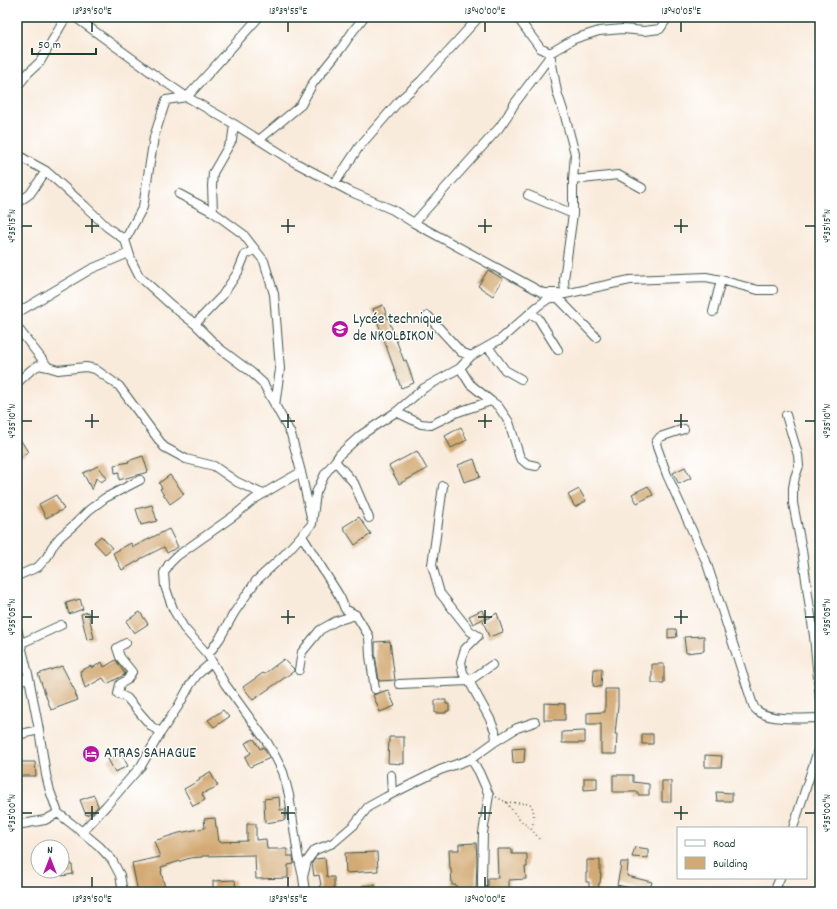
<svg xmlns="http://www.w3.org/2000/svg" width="837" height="909" font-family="Dekko,sans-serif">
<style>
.building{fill:#d3aa75}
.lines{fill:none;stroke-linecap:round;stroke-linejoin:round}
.lane-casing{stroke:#40574d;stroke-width:6}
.street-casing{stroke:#40574d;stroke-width:10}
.path{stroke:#40574d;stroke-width:1.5;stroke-dasharray:1 3;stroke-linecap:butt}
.lane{stroke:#fff;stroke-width:4}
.street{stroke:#fff;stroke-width:8}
.ticks{fill:none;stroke:#1f3d34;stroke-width:1.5}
.labels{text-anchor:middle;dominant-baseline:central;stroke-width:3;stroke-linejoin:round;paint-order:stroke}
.poi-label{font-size:15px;fill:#1f3d34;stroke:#fff;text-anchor:start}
.neatline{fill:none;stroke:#1f3d34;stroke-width:1.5}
.ticks-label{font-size:10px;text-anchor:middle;fill:#1f3d34}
</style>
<rect width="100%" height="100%" fill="#fff"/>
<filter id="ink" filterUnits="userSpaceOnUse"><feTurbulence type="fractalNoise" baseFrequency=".025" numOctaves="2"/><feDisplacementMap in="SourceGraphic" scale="8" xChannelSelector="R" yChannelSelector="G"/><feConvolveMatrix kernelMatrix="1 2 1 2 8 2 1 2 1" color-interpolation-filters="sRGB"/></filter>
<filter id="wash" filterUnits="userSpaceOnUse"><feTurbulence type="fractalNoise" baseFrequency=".012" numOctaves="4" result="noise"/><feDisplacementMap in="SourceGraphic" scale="16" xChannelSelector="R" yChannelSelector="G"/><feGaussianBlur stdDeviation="0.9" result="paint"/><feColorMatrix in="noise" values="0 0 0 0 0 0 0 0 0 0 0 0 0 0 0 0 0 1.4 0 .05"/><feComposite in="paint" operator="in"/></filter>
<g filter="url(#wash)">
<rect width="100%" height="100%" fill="#f9ebdc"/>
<g id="blocks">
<path class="building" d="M488,270L503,279L493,296L478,286Z
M383,305L404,361L406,360L414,383L401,388L373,309Z
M461,427L467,440L451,448L445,436Z
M17,434L28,452L17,459Z
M417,451L427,469L399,484L389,466Z
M143,456L148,472L119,480V472L115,473L114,465L129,462L128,461Z
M474,459L480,477L464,482L458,465Z
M98,466L107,478L101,482L96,478L92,490L83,473Z
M685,467L691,478L679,484L673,473Z
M170,475L184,494L170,504L160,489L162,488L159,483Z
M648,486L653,495L637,503L632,494Z
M579,489L586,501L575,507L568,495Z
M56,495L64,509L46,518L39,504Z
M152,505L157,521L141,525L136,509Z
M359,517L371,534L355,545L343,527Z
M169,529L178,547L167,553L164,547L140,559V560L122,570L113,553L131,543L133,547Z
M101,536L112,548L105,554L94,542Z
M80,599L83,609L69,614L66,603Z
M482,610L485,618L473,624L469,616Z
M88,612L94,638L87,640L81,614Z
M140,612L148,624L134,633L126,621Z
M497,613L503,632L489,637L483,621Z
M668,629H676L677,637L668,638Z
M704,636V651L686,653L684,637Z
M390,641L395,680L379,681L375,654V642Z
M284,659L294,669V671L253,700L243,687L263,673L264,674Z
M116,660L125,674L124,675L107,684L103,678L85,688L80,671L91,666L92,668L102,662L104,667Z
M652,664H664V683H652Z
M62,666L76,693H75L78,700L51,710L38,674Z
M594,669H602L601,687L593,686Z
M605,689H618V706L615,734H617L616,754H601V724H587V713L605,712Z
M388,690L395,706L380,712L373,695Z
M435,700H446V704H449V711H446V713H435Z
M544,703L565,704V720H544Z
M223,710L229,717L214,727L208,720Z
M585,731V743H562V732Z
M642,734H653V744H642Z
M389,737H404V764L388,763Z
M254,739L260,749L263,747L270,758L250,767L245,757L251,753L245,743Z
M525,748L524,762L513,763L512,749Z
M121,753L128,766L115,772L108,759Z
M705,755L722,756L721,767H705Z
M17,762H35L36,776H17Z
M210,772L218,786L202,794L205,800L193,806L184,789L200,780L199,778Z
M613,775H633V782L649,784V795H638V792H613Z
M584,778H597V789L584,790Z
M662,781H671V802H662Z
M716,792L732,793V801H717Z
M94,795L98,806L93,812L86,815L80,800Z
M279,797L280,810L286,809L285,820L265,823L264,799Z
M215,818L216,827H217L219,842L247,841V824H256V840L266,839L267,849H287V856H293L294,864L288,865V878L256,879L255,855L202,856V857L190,858L161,867L162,871H161L166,892H138L132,863L160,857L154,841L179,833L205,828L204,819Z
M476,843L477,859L476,892H457L456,885H452L451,869H450L449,850H459V844Z
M635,847L648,849V858L632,857Z
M497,849H512V854H527V867H525L526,879L509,880V892H488V878H498Z
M377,852L378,871L346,873L345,853Z
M325,858L327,877H334V892H320V885H321L319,875L314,876L312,863L315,859Z
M587,860H600V874H601L600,883H599L598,892H589V882H586V873H587Z
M621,862H628L627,876L652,882L649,892L617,885L620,870Z
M72,864L73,874L62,876V865Z
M235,880L236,892H223V890H213V881Z
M375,885V892H362V886Z"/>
</g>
</g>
<g filter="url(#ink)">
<use href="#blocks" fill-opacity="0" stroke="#40574d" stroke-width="1"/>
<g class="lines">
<g class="lane-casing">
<path id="lane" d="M58,17L63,22"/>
</g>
<g class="street-casing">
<path id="street" d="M75,17L152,73L187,97L234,124L294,162L349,191L393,210L414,223L543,293H558
M517,17L540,48L550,53
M550,53L557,92L565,116L575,154L573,180V214L564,279L565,294
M17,87L29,72L40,62L63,22L67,17
M259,140L301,105L313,83L342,47L353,31L364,17
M17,154L26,160L46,171L85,206L107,227L125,240L132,262L139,276L171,305L195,324L219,348L251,372L263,383L291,434L301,472L311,517
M573,180L618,175L642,188
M335,183L359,147L400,100L421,81L479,17
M179,194L213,212L243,234L264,261L274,294L277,331L280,369L275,406
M528,195L573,214
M17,203L30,194L46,171
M213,212L212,186L213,173L232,140L234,124
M414,223L499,128L508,115L515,103L548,59L550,53L574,39L599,31L623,29L644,31L660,29L668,17
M125,240L143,207L154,137L166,100L187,97C211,71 235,44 259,17
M551,298H558L596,337
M713,312L721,280
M17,313L91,269L129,253
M530,313L538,318L558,350
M428,316L461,352L471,356
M195,324L222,296L238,272L245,255L255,249
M17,327L48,367L58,370L86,367L95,369L119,386L164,447L186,459L214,466L237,482L263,494
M488,347L505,370L521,379
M460,368L470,384L491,401
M17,383L31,370L39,365L48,367
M396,412L421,424L431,425L455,413L491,401L498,406L509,422L520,458L527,464L536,466
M786,415L798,455L799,466L795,477L793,488V503L802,550L809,602L814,636L820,699
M684,429L660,437L656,442L657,447L667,475L706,561L753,705C754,708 756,710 759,712C773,721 804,718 820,718
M335,461L354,483L369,518
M301,472L278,485L253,500L235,515L177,556L169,564L164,573L165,586L173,609L184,628L208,655L225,684L267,742L275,756L283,772L289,795L298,855L303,877
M443,486L432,565L440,593L470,631L478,636L465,649L461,662L463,673L469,681L490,719L495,731L496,741
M302,536L340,597L345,609L356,615L369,636L370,656L375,689
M17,576L38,567L47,557L52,547L60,537L74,525L89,510L105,498L140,480
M17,629L29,678L39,730L46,775L50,791L58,813L82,832L99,846L112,860L120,875L123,892
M126,643L117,648L120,657L132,672L127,680L120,684L118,694L127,698L152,727L161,732
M17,645L35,637L61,625
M208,655L220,638L234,613L256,581L284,555L312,524L316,493L325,474L335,461L340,454L361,435L396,412L424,388L460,368L471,356L501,339L538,306L548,299L565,294L630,280L706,277L721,280L758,290H773
M299,670L302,652L320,630L336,621L356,615
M17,681L29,678
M399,684L469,681L492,665
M17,735L39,730
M471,759L479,772L489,795L483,833L482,877V892
M392,794L440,770L471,759L496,741L517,728L535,722
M17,825L45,820L58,813
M793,828L820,744
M82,832L106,806L141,766L161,732L179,705L190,685L197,675L212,662
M305,892L303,877L307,861L315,850L333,843L354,825L368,807L386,797L392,794L391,775
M774,892L780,878"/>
</g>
<path class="path" d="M496,797L506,802L519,819L532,830L540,840
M506,802L530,804C536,810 533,822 532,830"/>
<use href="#lane" class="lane"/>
<use href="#street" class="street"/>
</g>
</g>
<path class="ticks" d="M92,22V32M288,22V32M485,22V32M681,22V32M92,219V233M288,219V233M485,219V233M681,219V233M22,226H32M85,226H99M281,226H295M478,226H492M674,226H688M805,226H815M92,414V428M288,414V428M485,414V428M681,414V428M22,421H32M85,421H99M281,421H295M478,421H492M674,421H688M805,421H815M92,610V624M288,610V624M485,610V624M681,610V624M22,617H32M85,617H99M281,617H295M478,617H492M674,617H688M805,617H815M92,806V820M288,806V820M485,806V820M681,806V820M22,813H32M85,813H99M281,813H295M478,813H492M674,813H688M805,813H815M92,877V887M288,877V887M485,877V887"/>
<defs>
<g id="school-disc" transform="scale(0.9)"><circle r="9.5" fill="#b5179e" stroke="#fff"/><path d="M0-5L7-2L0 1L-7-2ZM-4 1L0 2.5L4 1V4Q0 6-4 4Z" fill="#fff"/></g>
<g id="hotel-disc" transform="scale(0.9)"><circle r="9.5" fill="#b5179e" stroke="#fff"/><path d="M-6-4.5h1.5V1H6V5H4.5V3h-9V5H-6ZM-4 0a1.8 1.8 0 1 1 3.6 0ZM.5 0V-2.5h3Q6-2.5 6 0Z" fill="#fff"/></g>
</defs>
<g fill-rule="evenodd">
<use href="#school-disc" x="340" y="329"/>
<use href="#hotel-disc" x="91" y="754"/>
</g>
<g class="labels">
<g class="poi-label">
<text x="353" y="320">Lycée technique<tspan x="353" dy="17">de NKOLBIKON</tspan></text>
<text x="104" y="754">ATRAS SAHAGUE</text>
</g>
</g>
<rect width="837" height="909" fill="none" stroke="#fff" stroke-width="44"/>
<rect x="677" y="827" width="130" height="52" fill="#ffffff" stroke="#a5b1ae"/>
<rect x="685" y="840" width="20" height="6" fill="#ffffff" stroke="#a5b1ae"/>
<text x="713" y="847" font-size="12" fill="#1f3d34">Road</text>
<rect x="685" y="857" width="20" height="12" fill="#d3aa75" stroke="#a5b1ae"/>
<text x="713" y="867" font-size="12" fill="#1f3d34">Building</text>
<g transform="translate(50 859)"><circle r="19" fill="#ffffff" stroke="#a5b1ae"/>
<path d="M0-3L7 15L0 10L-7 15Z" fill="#b5179e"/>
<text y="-6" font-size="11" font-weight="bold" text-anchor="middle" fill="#1f3d34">N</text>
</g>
<path d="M32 48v6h64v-6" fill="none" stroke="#1f3d34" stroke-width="2"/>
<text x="38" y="48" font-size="12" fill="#1f3d34" stroke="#ffffff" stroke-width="3" paint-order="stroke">50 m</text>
<rect x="22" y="22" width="793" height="865" class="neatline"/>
<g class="ticks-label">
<text x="92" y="14">13°39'50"E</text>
<text x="288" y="14">13°39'55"E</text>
<text x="485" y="14">13°40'00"E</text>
<text x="681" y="14">13°40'05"E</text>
<text transform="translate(11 226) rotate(-90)" y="4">4°35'15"N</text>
<text transform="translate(826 226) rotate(-90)" y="4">4°35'15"N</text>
<text transform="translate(11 421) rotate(-90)" y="4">4°35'10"N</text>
<text transform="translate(826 421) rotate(-90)" y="4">4°35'10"N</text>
<text transform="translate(11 617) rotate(-90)" y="4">4°35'05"N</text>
<text transform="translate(826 617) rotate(-90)" y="4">4°35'05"N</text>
<text transform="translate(11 813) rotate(-90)" y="4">4°35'00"N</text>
<text transform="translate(826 813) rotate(-90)" y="4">4°35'00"N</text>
<text x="92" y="902">13°39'50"E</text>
<text x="288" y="902">13°39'55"E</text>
<text x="485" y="902">13°40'00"E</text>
</g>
</svg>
